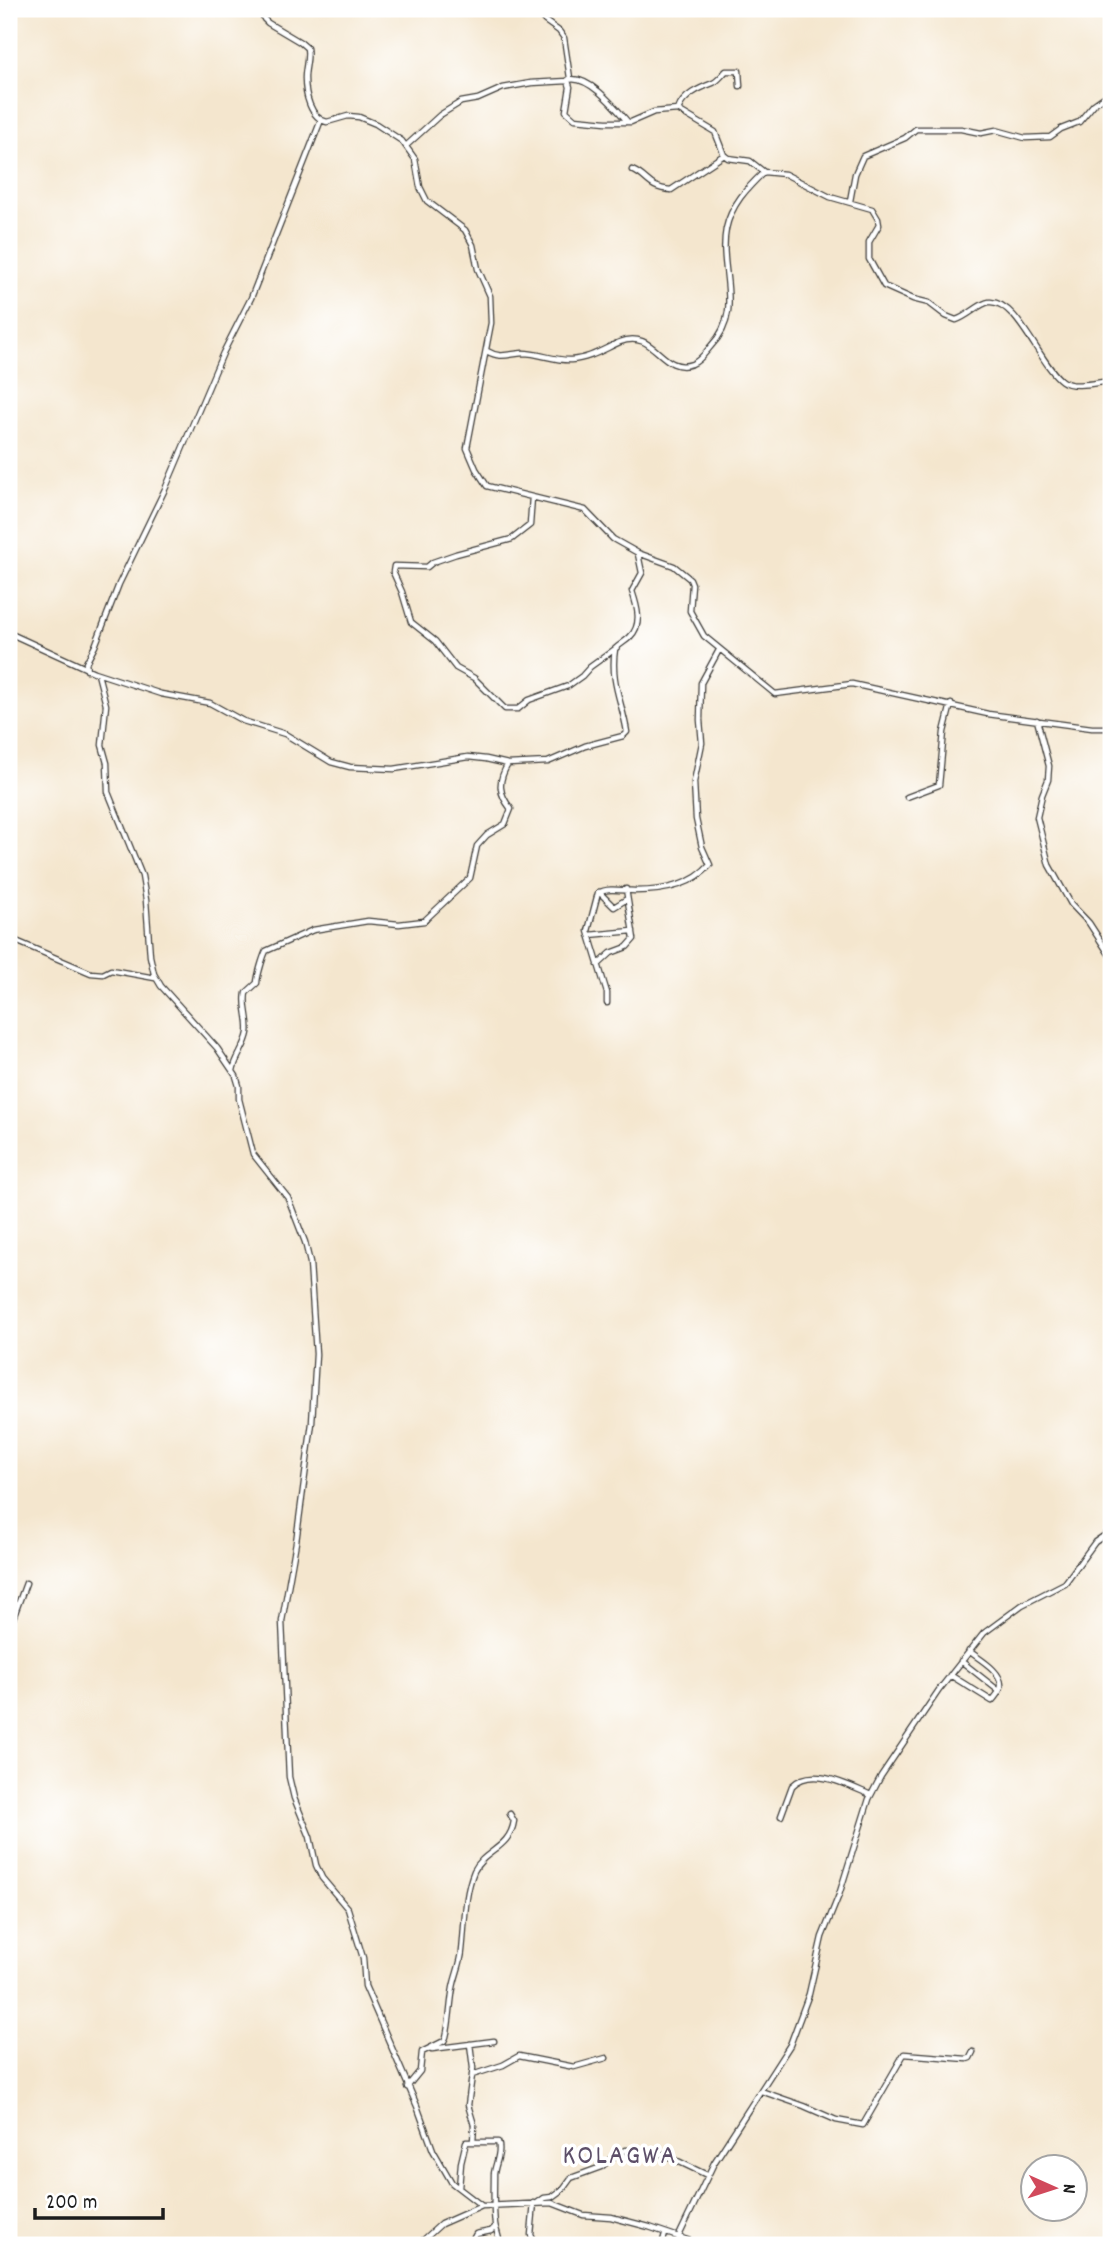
<svg xmlns="http://www.w3.org/2000/svg" width="1120" height="2254" font-family="Dekko,sans-serif">
<style>
.lines{fill:none;stroke-linecap:round;stroke-linejoin:round}
.minor-casing{stroke:#3c3a37;stroke-width:7}
.minor{stroke:#fff;stroke-width:4.5}
.labels{text-anchor:middle;dominant-baseline:central;stroke-width:7;stroke-linejoin:round;paint-order:stroke}
.quarter-label{font-size:28px;letter-spacing:2px;fill:#5d4f69;stroke:#fff}
</style>
<rect width="100%" height="100%" fill="#fff"/>
<filter id="ink" filterUnits="userSpaceOnUse"><feTurbulence type="fractalNoise" baseFrequency=".0143" numOctaves="2"/><feDisplacementMap in="SourceGraphic" scale="14" xChannelSelector="R" yChannelSelector="G"/><feConvolveMatrix kernelMatrix="1 2 1 2 8 2 1 2 1" color-interpolation-filters="sRGB"/></filter>
<filter id="wash" filterUnits="userSpaceOnUse"><feTurbulence type="fractalNoise" baseFrequency=".00686" numOctaves="4" result="noise"/><feDisplacementMap in="SourceGraphic" scale="28" xChannelSelector="R" yChannelSelector="G"/><feGaussianBlur stdDeviation="1.57" result="paint"/><feColorMatrix in="noise" values="0 0 0 0 0 0 0 0 0 0 0 0 0 0 0 0 0 1.4 0 .05"/><feComposite in="paint" operator="in"/></filter>
<g filter="url(#wash)">
<rect width="100%" height="100%" fill="#f4e6ce"/>
</g>
<g filter="url(#ink)">
<g class="lines">
<g class="minor-casing">
<path id="minor" d="M260,9L264,19L268,23L300,42L307,48C309,59 305,67 305,78C305,94 310,118 327,122L348,116L359,117L376,124L402,141L415,159L420,187L427,201L465,230L473,245L478,269L490,296L491,323L467,448L476,469L487,486L585,510L613,539L638,553L674,566L690,579L692,584L690,611L704,636L775,694L852,684L988,714L1092,728H1111
M434,9H444
M535,9L545,21L559,31L564,38L570,78
M568,80C588,74 615,107 627,121
M678,110C683,95 700,88 713,83C718,81 722,75 726,71H739L740,86
M407,145L440,115L461,102L478,99L503,88L531,83L568,81L570,87L566,111L575,119L606,122H631L654,112L678,110L715,132L724,155L728,158L750,161L764,172L785,174L830,197L872,209L878,219L879,225L869,242V259L884,286L913,299L929,303L946,316L956,320C967,317 980,303 989,302C1017,299 1040,365 1062,381C1073,389 1098,382 1111,381
M632,170C649,177 647,188 671,190L724,155
M850,201L855,174L863,156L905,138L916,129H961L981,133L996,130L1025,138L1050,137L1061,129L1079,122L1094,104L1104,97
M487,351C500,359 509,354 523,353C539,353 555,361 571,360C589,359 604,349 620,342C655,328 661,375 692,364C700,361 705,353 711,346C745,311 718,271 726,229C731,205 747,188 764,172
M532,497L530,525L512,539L456,554L433,562L427,567L394,566L393,572L402,592L411,622L435,641L456,668L474,678L505,709H518L529,700L568,686L582,676L590,667L615,649
M9,633L94,672L161,694L210,703L243,721L285,734L331,762L350,767L394,769L468,757L486,759L508,764L548,762L585,746L623,736L627,732C622,701 610,682 615,649C620,644 625,642 630,637C643,624 637,606 632,591L642,573L638,554
M87,670L86,663L95,646L119,584L166,487L223,353L251,298L321,120
M98,674L106,705L102,745L107,763L108,792L142,876L146,900L150,956L154,974L161,986L217,1048L236,1076L239,1086V1099L253,1154L288,1198L305,1242L310,1263L316,1354L312,1423L296,1542L282,1621L289,1777L294,1798L310,1837L316,1865L322,1878L348,1909L363,1958L365,1986L417,2106L433,2150L452,2183L482,2206L552,2203L583,2215L611,2217L649,2227L702,2245
M1037,720L1049,766L1048,780L1042,795L1037,817L1049,865L1071,904L1089,923L1111,957
M907,797L939,785L944,732L951,704
M599,892L614,907L627,899
M589,935L633,931
M9,938L91,973L103,974L111,970L155,978
M598,965L611,953L627,947L634,939L626,889
M607,1003V993L588,931L598,893C609,887 623,891 635,891C661,891 692,886 710,865L702,847L696,819L694,782L702,743L700,720L701,683L719,650
M233,1071C235,1058 246,1046 248,1033C250,1019 243,1007 246,993L257,983C257,977 263,957 266,951L313,930L368,921L399,924L424,921L470,878L477,846L487,835L505,824L511,809C499,794 497,782 508,764
M9,1629L26,1583
M961,1661L999,1691
M950,1675L992,1701C995,1697 1001,1691 1001,1686C1002,1671 979,1659 969,1651
M781,1816L792,1786C812,1765 849,1786 871,1795
M470,2044L473,2068L468,2105L474,2125L473,2142
M432,2049L494,2041
M472,2075L503,2065L519,2056L574,2067L606,2058
M407,2087L420,2071L422,2052L444,2041L446,2037C450,2021 450,2004 453,1988C455,1976 461,1964 462,1951C465,1925 464,1895 474,1871C484,1850 510,1849 514,1821L510,1814
M761,2091L804,2106L836,2120L863,2125L904,2054L967,2059L970,2058L973,2052
M459,2188L461,2163L466,2142H498C502,2152 495,2164 494,2174C494,2191 493,2208 495,2224C496,2232 500,2236 499,2245
M534,2203L531,2235L536,2245
M537,2203L544,2198L552,2197L563,2189L571,2178L601,2167L617,2154L626,2150L663,2154L707,2175
M678,2238L714,2163L790,2045L809,1994L822,1937L839,1895L869,1799L881,1776L939,1690L984,1633L1022,1605L1065,1583L1095,1542L1111,1531
M418,2245L441,2224L482,2206
M470,2245L476,2234L491,2231L495,2227
M662,2245L665,2234"/>
</g>
<use href="#minor" class="minor"/>
</g>
</g>
<g class="labels">
<g class="quarter-label">
<text x="620" y="2158">KOLAGWA</text>
</g>
</g>
<rect width="1120" height="2254" fill="none" stroke="#fff" stroke-width="35"/>
<g transform="translate(1054 2188) rotate(93)"><circle r="33" fill="#ffffff" stroke="#a4a4a4" stroke-width="2"/>
<path d="M0-5L12 26L0 18L-12 26Z" fill="#d1495b"/>
<text y="-10" font-size="19" font-weight="bold" text-anchor="middle" fill="#1c1c1c">N</text>
</g>
<path d="M35 2208v10h128v-10" fill="none" stroke="#1c1c1c" stroke-width="3.5"/>
<text x="46" y="2208" font-size="21" fill="#1c1c1c" stroke="#ffffff" stroke-width="5" paint-order="stroke">200 m</text>
</svg>
